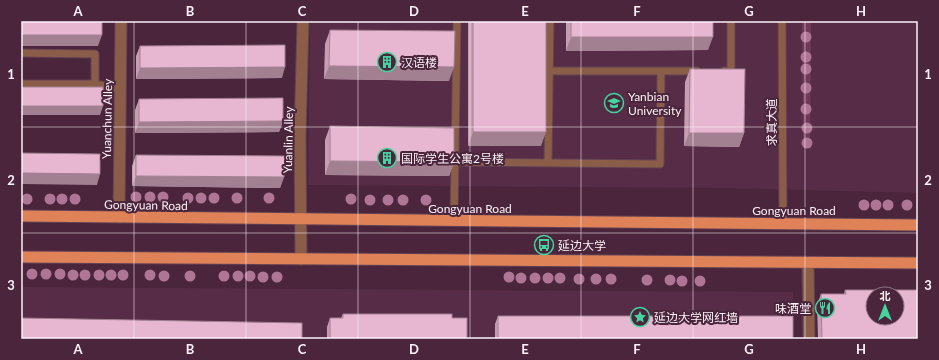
<svg xmlns="http://www.w3.org/2000/svg" width="939" height="360" font-family="Lato,'Noto Sans SC',sans-serif">
<style>
.built{fill:#572c46}
.green{fill:#70395a}
.lines{fill:none;stroke-linecap:round;stroke-linejoin:round}
.service-casing{stroke:#634255;stroke-width:9}
.minor-casing{stroke:#634255;stroke-width:13}
.primary-casing{stroke:#634255;stroke-width:13}
.service{stroke:#8a5d49;stroke-width:7}
.minor{stroke:#8a5d49;stroke-width:11}
.primary{stroke:#df8258;stroke-width:11}
.tree{fill:#ae7595}
.wall{fill:#c79db4}
.shaded-wall{fill:#a28092}
.building{fill:#e7b7d1;stroke:#a28092;fill-rule:evenodd}
.grid{fill:none;stroke:#fcf1f7;stroke-width:1;stroke-opacity:0.55}
.labels{text-anchor:middle;dominant-baseline:central;stroke-width:4;stroke-linejoin:round;paint-order:stroke}
.poi-label{font-size:12px;fill:#fcf1f7;stroke:#4a253b;text-anchor:start}
.street-label{font-size:12px;fill:#fcf1f7;stroke:#4a253b}
.neatline{fill:none;stroke:#fcf1f7;stroke-width:1.5}
.grid-label{font-size:13px;text-anchor:middle;font-weight:bold;fill:#fcf1f7}
</style>
<rect width="100%" height="100%" fill="#4a253b"/>
<path class="built" d="M310,21H918V193L724,188L308,185Z
M21,287L793,292V339H21Z"/>
<path class="green" d="M802,21H811L810,146H803Z"/>
<g class="lines">
<g class="service-casing">
<path id="service" d="M782,21L783,222
M21,53L95,54V84
M549,71H697
M724,71H731V21
M21,84H95L121,89
M455,162L660,164L661,71
M548,163L550,21
M454,220L457,21"/>
</g>
<g class="minor-casing">
<path id="minor" d="M119,217L121,21
M301,259L300,136L303,21
M808,263L809,339"/>
</g>
<g class="primary-casing">
<path id="primary" d="M21,216L918,225
M21,257L918,263"/>
</g>
<use href="#service" class="service"/>
<use href="#minor" class="minor"/>
<use href="#primary" class="primary"/>
</g>
<g class="tree">
<circle cx="806" cy="37" r="5.5"/>
<circle cx="806" cy="57" r="5.5"/>
<circle cx="806" cy="69" r="5.5"/>
<circle cx="806" cy="88" r="5.5"/>
<circle cx="806" cy="109" r="5.5"/>
<circle cx="807" cy="128" r="5.5"/>
<circle cx="807" cy="143" r="5.5"/>
<circle cx="136" cy="197" r="5.5"/>
<circle cx="150" cy="197" r="5.5"/>
<circle cx="163" cy="197" r="5.5"/>
<circle cx="188" cy="198" r="5.5"/>
<circle cx="201" cy="198" r="5.5"/>
<circle cx="214" cy="198" r="5.5"/>
<circle cx="237" cy="198" r="5.5"/>
<circle cx="269" cy="198" r="5.5"/>
<circle cx="27" cy="199" r="5.5"/>
<circle cx="50" cy="199" r="5.5"/>
<circle cx="62" cy="199" r="5.5"/>
<circle cx="75" cy="199" r="5.5"/>
<circle cx="351" cy="199" r="5.5"/>
<circle cx="370" cy="200" r="5.5"/>
<circle cx="388" cy="200" r="5.5"/>
<circle cx="403" cy="200" r="5.5"/>
<circle cx="426" cy="200" r="5.5"/>
<circle cx="864" cy="205" r="5.5"/>
<circle cx="876" cy="205" r="5.5"/>
<circle cx="888" cy="205" r="5.5"/>
<circle cx="907" cy="205" r="5.5"/>
<circle cx="32" cy="274" r="5.5"/>
<circle cx="46" cy="274" r="5.5"/>
<circle cx="60" cy="274" r="5.5"/>
<circle cx="73" cy="275" r="5.5"/>
<circle cx="85" cy="275" r="5.5"/>
<circle cx="99" cy="275" r="5.5"/>
<circle cx="111" cy="275" r="5.5"/>
<circle cx="123" cy="275" r="5.5"/>
<circle cx="150" cy="275" r="5.5"/>
<circle cx="164" cy="276" r="5.5"/>
<circle cx="190" cy="276" r="5.5"/>
<circle cx="224" cy="276" r="5.5"/>
<circle cx="238" cy="276" r="5.5"/>
<circle cx="250" cy="276" r="5.5"/>
<circle cx="263" cy="277" r="5.5"/>
<circle cx="277" cy="277" r="5.5"/>
<circle cx="509" cy="277" r="5.5"/>
<circle cx="521" cy="278" r="5.5"/>
<circle cx="535" cy="278" r="5.5"/>
<circle cx="548" cy="278" r="5.5"/>
<circle cx="560" cy="278" r="5.5"/>
<circle cx="579" cy="279" r="5.5"/>
<circle cx="596" cy="279" r="5.5"/>
<circle cx="611" cy="279" r="5.5"/>
<circle cx="647" cy="280" r="5.5"/>
<circle cx="670" cy="280" r="5.5"/>
<circle cx="682" cy="281" r="5.5"/>
<circle cx="700" cy="281" r="5.5"/>
</g>
<path class="wall" d="M469,21H546L541,146H468V23Z
M566,21H713L708,50L566,51Z
M330,30L449,81L324,79L325,44Z
M140,46L282,78L136,79V56Z
M690,69L744,133L739,147L684,146L685,82Z
M139,99L283,121L279,132L135,133V110Z
M330,126L454,162L449,176L325,175V140Z
M136,155L284,177L280,188L132,186V166Z
M845,290L918,339H818L817,305L821,294H844Z
M343,314L452,318L467,339H327V327L330,318H341Z
M498,316L793,339H495V324Z"/>
<path class="shaded-wall" d="M21,35H102L98,46H21Z
M571,37H713L708,50L566,51Z
M329,66L454,67L449,81L324,79Z
M285,67L282,78L136,79L140,68Z
M21,106H103L100,115H21Z
M283,121L279,132L135,133L139,122Z
M473,132H546L541,146H468Z
M689,133H744L739,147L684,146Z
M330,161L454,162L449,176L325,175Z
M21,173L100,174L97,185L21,184Z
M136,176L284,177L280,188L132,186Z"/>
<path class="building" d="M21,21H102V35H21Z
M473,21H546V132H473Z
M571,21H713V37H571Z
M330,30L455,31L454,67L329,66Z
M285,45V67L140,68V46Z
M690,69H745L744,133H689Z
M21,87H103V106H21Z
M283,98V121L139,122V99Z
M330,126L454,128V162L330,161Z
M21,153L100,154V174L21,173Z
M136,155L285,156L284,177L136,176Z
M845,290H918V339H822L821,294H846ZM873,294H897V318H873Z
M343,314H452V318H467V339H330V318H343Z
M498,316H793V339H498Z
M21,318L302,323V339H21Z"/>
<path class="grid" d="M134,21V339M246,21V339M358,21V339M470,21V339M581,21V339M693,21V339M805,21V339M21,127H918M21,233H918"/>
<defs>
<g id="building-ring" transform="scale(1)"><circle r="9.5" fill="#4a253b" stroke="#43d4a0" stroke-width="1.5"/><path d="M-4-6H4V6H1V3H-1V6H-4ZM-2.5-4.3h1.7v1.8h-1.7ZM.8-4.3h1.7v1.8H.8ZM-2.5-1h1.7V.8h-1.7ZM.8-1h1.7V.8H.8Z" fill="#43d4a0"/></g>
<g id="university-ring" transform="scale(1)"><circle r="9.5" fill="#4a253b" stroke="#43d4a0" stroke-width="1.5"/><path d="M0-5L7-2L0 1L-7-2ZM-4 1L0 2.5L4 1V4Q0 6-4 4Z" fill="#43d4a0"/></g>
<g id="bus-ring" transform="scale(1)"><circle r="9.5" fill="#4a253b" stroke="#43d4a0" stroke-width="1.5"/><path d="M-5-6H5V4H4V6H2V4H-2V6H-4V4H-5ZM-3.5-4V0h7V-4ZM-3.5 1.2v1.5H-2V1.2ZM2 1.2v1.5H3.5V1.2Z" fill="#43d4a0"/></g>
<g id="restaurant-ring" transform="scale(1)"><circle r="9.5" fill="#4a253b" stroke="#43d4a0" stroke-width="1.5"/><path d="M-5-6h1v4h1v-4h1v4h1v-4h1v5L-1.5 .5V6h-2V.5L-5-1ZM5-6V6H3V1.5H1.5Q1.5-4 5-6Z" fill="#43d4a0"/></g>
<g id="sight-ring" transform="scale(1)"><circle r="9.5" fill="#4a253b" stroke="#43d4a0" stroke-width="1.5"/><path d="M0-6L1.8-2.2L6-1.7L2.9 1.2L3.7 5.4L0 3.3L-3.7 5.4L-2.9 1.2L-6-1.7L-1.8-2.2Z" fill="#43d4a0"/></g>
</defs>
<g fill-rule="evenodd">
<use href="#building-ring" x="387" y="62"/>
<use href="#university-ring" x="614" y="103"/>
<use href="#building-ring" x="387" y="158"/>
<use href="#bus-ring" x="544" y="245"/>
<use href="#restaurant-ring" x="825" y="308"/>
<use href="#sight-ring" x="640" y="317"/>
</g>
<g class="labels">
<g class="poi-label">
<text x="401" y="62">汉语楼</text>
<text x="628" y="96">Yanbian<tspan x="628" dy="14">University</tspan></text>
<text x="401" y="158">国际学生公寓2号楼</text>
<text x="558" y="245">延边大学</text>
<text x="811" y="308" text-anchor="end">味酒堂</text>
<text x="654" y="317">延边大学网红墙</text>
</g>
<g class="street-label">
<text transform="translate(107 119) rotate(-89)">Yuanchun Alley</text>
<text transform="translate(771 122) rotate(-90)">求真大道</text>
<text transform="translate(288 140) rotate(-89)">Yuanlin Alley</text>
<text transform="translate(146 205) rotate(1)">Gongyuan Road</text>
<text x="470" y="208">Gongyuan Road</text>
<text x="794" y="210">Gongyuan Road</text>
</g>
</g>
<rect width="939" height="360" fill="none" stroke="#4a253b" stroke-width="44"/>
<g transform="translate(885 306)"><circle r="19" fill="#4a253b" stroke="#917786"/>
<path d="M0-3L7 15L0 10L-7 15Z" fill="#43d4a0"/>
<text y="-6" font-size="11" font-weight="bold" text-anchor="middle" fill="#fcf1f7">北</text>
</g>
<rect x="22" y="22" width="895" height="316" class="neatline"/>
<g class="grid-label">
<text x="78" y="16">A</text>
<text x="190" y="16">B</text>
<text x="302" y="16">C</text>
<text x="414" y="16">D</text>
<text x="525" y="16">E</text>
<text x="637" y="16">F</text>
<text x="749" y="16">G</text>
<text x="861" y="16">H</text>
<text x="11" y="79">1</text>
<text x="928" y="79">1</text>
<text x="11" y="185">2</text>
<text x="928" y="185">2</text>
<text x="11" y="290">3</text>
<text x="928" y="290">3</text>
<text x="78" y="354">A</text>
<text x="190" y="354">B</text>
<text x="302" y="354">C</text>
<text x="414" y="354">D</text>
<text x="525" y="354">E</text>
<text x="637" y="354">F</text>
<text x="749" y="354">G</text>
<text x="861" y="354">H</text>
</g>
</svg>
